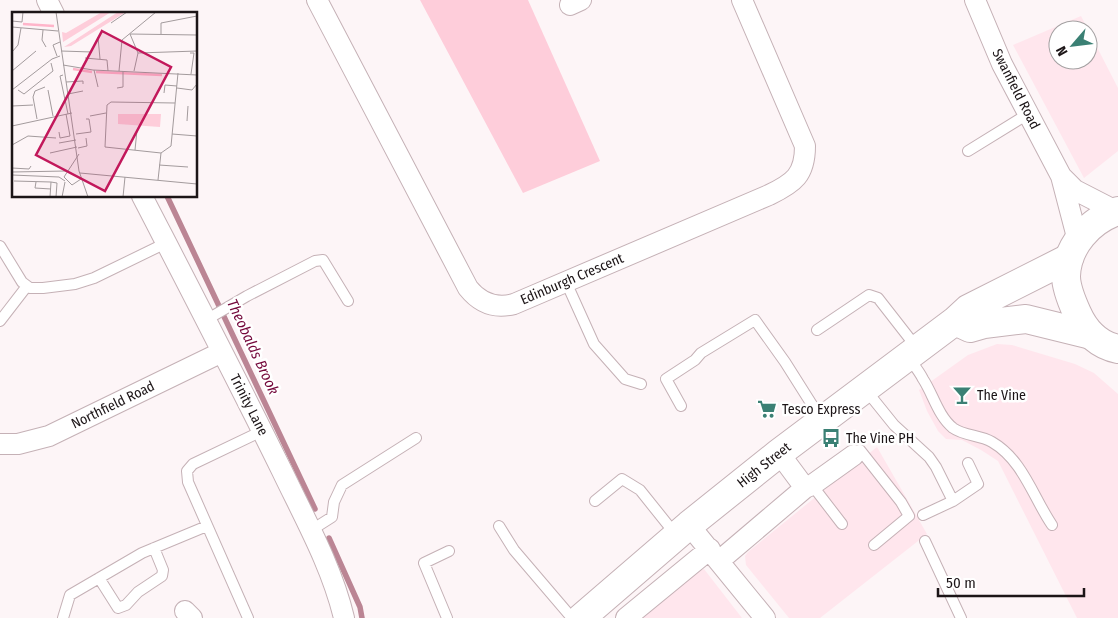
<svg xmlns="http://www.w3.org/2000/svg" width="1118" height="618" font-family="'Fira Sans Condensed',sans-serif">
<style>
.built{fill:#ffe6ed;fill-rule:evenodd}
.green{fill:#fecdda}
.lines{fill:none;stroke-linecap:round;stroke-linejoin:round}
.stream{stroke:#bb8594;stroke-width:5.5}
.lane-casing{stroke:#c5b1b6;stroke-width:12}
.street-casing{stroke:#c5b1b6;stroke-width:22}
.secondary-casing{stroke:#c5b1b6;stroke-width:30}
.primary-casing{stroke:#c5b1b6;stroke-width:30}
.lane{stroke:#fff;stroke-width:10}
.street{stroke:#fff;stroke-width:20}
.secondary{stroke:#fff;stroke-width:28}
.primary{stroke:#fff;stroke-width:28}
.labels{text-anchor:middle;dominant-baseline:central;stroke-width:5;stroke-linejoin:round;paint-order:stroke}
.street-label{font-size:14px;fill:#1c1517;stroke:#fff}
.poi-label{font-size:14px;fill:#1c1517;stroke:#fff;text-anchor:start}
.water-label{font-size:15px;font-style:italic;fill:#74083b;stroke:#fff}
.inset-river{fill:none;stroke:#ffb5ca;stroke-width:2.5}
.inset-road{fill:none;stroke:#a39b9d;stroke-width:1}
.view{fill:#c2185b;fill-opacity:0.15;stroke:#c2185b;stroke-width:2.5}
.inset-edge{fill:none;stroke:#1c1517;stroke-width:2.5}
</style>
<rect width="100%" height="100%" fill="#fdf5f7"/>
<path class="built" d="M1081,16L1118,88V151L1084,178L1013,45ZM1058,30H1088V60H1058Z
M997,344L1012,345L1075,364L1094,373L1118,394V618H1077L998,461L981,450L962,440L946,439L938,431L927,411L919,390L968,355Z
M877,447L927,534L820,618H789L746,565L745,556L748,552Z
M704,569L742,618H638L694,573Z"/>
<path class="green" d="M420,0H528L600,161L523,193Z"/>
<g class="lines">
<path class="stream" d="M167,196L315,509
M329,538L360,607L362,618"/>
<g class="lane-casing">
<path id="lane" d="M968,151L1028,114
M0,246L22,282L30,288H43L75,284L94,278L166,243
M566,282L594,344L625,379L641,384
M206,320L247,296L315,261L323,260L348,301
M0,321L27,286
M817,330L869,295L878,298L917,348
M908,357C913,364 919,371 923,379C933,394 938,416 953,428C964,436 980,435 992,442C1023,460 1033,497 1052,525
M865,389L894,425L929,457L936,467L953,501
M681,406L666,379L695,360L701,353L755,320L785,362L821,419
M855,455L860,450L901,502L909,516L874,545
M812,485L842,524
M595,501L622,479L640,490L676,535
M923,515L953,501L978,484L968,463
M499,526L514,550L572,618
M310,531L332,517L334,502L342,485L416,438
M925,541L961,618
M99,578L118,608L126,605L138,592L162,576L163,570L154,548
M63,618L70,595L142,553L207,526
M248,618L188,482L187,471L193,464L262,431
M447,618L424,563L449,551"/>
</g>
<g class="street-casing">
<path id="street" d="M47,0L54,14
M317,0L468,288C480,303 495,309 514,304L769,195C794,183 805,175 805,146L742,0
M975,0L1002,64L1061,176L1078,241
M570,5L581,0
M1061,176L1075,190L1116,211
M142,196C189,287 237,379 282,471C305,519 332,567 344,618
M0,444H18L49,436L222,352
M779,453L805,488
M689,525L765,618
M719,561L805,488L812,485L854,455
M185,611L192,618
M626,618L710,549"/>
</g>
<g class="secondary-casing">
<path id="secondary" d="M955,321L970,328L984,324L1026,319L1091,335
M581,618L689,525L779,453L955,321L968,309L1069,258"/>
</g>
<g class="primary-casing">
<path id="primary" d="M1118,211C1090,220 1067,246 1066,276C1066,288 1072,302 1077,313C1085,331 1098,345 1118,349"/>
</g>
<use href="#lane" class="lane"/>
<use href="#street" class="street"/>
<use href="#secondary" class="secondary"/>
<use href="#primary" class="primary"/>
</g>
<defs>
<g id="bar-bare" transform="scale(1.5)"><path d="M-6-5H6L.8 .8V4.5H3.5V6h-7V4.5H-.8V.8Z" fill="#3b8074" stroke="#fff" stroke-width="2.5" paint-order="stroke"/></g>
<g id="supermarket-bare" transform="scale(1.5)"><path d="M-6-5.5h2.5l.6 2H6L4.5 2H-2.5L-4.4-4H-6ZM-1.5 3.2a1.3 1.3 0 1 0 .1 0ZM3 3.2a1.3 1.3 0 1 0 .1 0Z" fill="#3b8074" stroke="#fff" stroke-width="2.5" paint-order="stroke"/></g>
<g id="bus-bare" transform="scale(1.5)"><path d="M-5-6H5V4H4V6H2V4H-2V6H-4V4H-5ZM-3.5-4V0h7V-4ZM-3.5 1.2v1.5H-2V1.2ZM2 1.2v1.5H3.5V1.2Z" fill="#3b8074" stroke="#fff" stroke-width="2.5" paint-order="stroke"/></g>
</defs>
<g fill-rule="evenodd">
<use href="#bar-bare" x="962" y="395"/>
<use href="#supermarket-bare" x="767" y="409"/>
<use href="#bus-bare" x="831" y="438"/>
</g>
<g class="labels">
<g class="street-label">
<text transform="translate(1016 89) rotate(63)">Swanfield Road</text>
<text transform="translate(572 279) rotate(-23)">Edinburgh Crescent</text>
<text transform="translate(113 405) rotate(-26)">Northfield Road</text>
<text transform="translate(249 405) rotate(63)">Trinity Lane</text>
<text transform="translate(764 465) rotate(-38)">High Street</text>
</g>
<g class="poi-label">
<text x="977" y="395">The Vine</text>
<text x="782" y="409">Tesco Express</text>
<text x="846" y="438">The Vine PH</text>
</g>
<g class="water-label">
<text transform="translate(253 347) rotate(65)">Theobalds Brook</text>
</g>
</g>
<g transform="translate(12 12)">
<rect width="185" height="185" fill="#fdf5f7"/>
<path d="M90,0H99L51,30L50,20L54,21ZM106,0H114L59,34L52,35ZM106,102H149L148,115L106,112Z" fill="#fecdda"/>
<path class="inset-river" d="M11,12L42,14M61,57L80,60M84,60L150,63"/>
<path class="inset-road" d="M44,0L67,159L76,185M0,9L10,10L11,0M99,11L115,0M0,15L46,19M31,18L30,28L34,35M118,22L185,23M118,22L126,41M149,22V11L185,4M86,25L88,47M49,39L80,40M0,40L6,33L9,16M178,41H182L179,62M45,44L41,33L48,30M73,46L95,48L96,59M51,53L81,58L185,63M82,58L86,75M0,59L24,39M107,59L110,28L144,0M122,59L126,41L185,39M51,63L48,64L56,102M54,70L71,69V72M105,76L111,75V59M165,76L180,78L185,72M0,78L40,47L48,44M6,78L12,82L41,59L39,51M36,78L41,104M152,81L153,73L165,74M56,82L71,79M0,94L21,93M78,104L94,101M25,107L21,85L23,79L33,75M175,109L176,94M0,114L60,101M47,120L48,126L58,124L54,102M64,122L79,120L77,107H74M160,122L185,124M47,131L64,128M0,133L16,124L44,126M66,136L75,134L74,126M123,138L125,118M38,141L65,135M149,141L93,135L95,93L99,90L163,91M67,142L52,165L60,173L69,167M147,153L176,155M0,156L17,157L19,154M0,160L54,159M68,161L185,172M0,163L47,165L53,169M146,168L149,141L159,134L166,61M2,169L39,170L38,185M24,170L23,176L39,177M39,170L45,171L44,185M50,185L53,170M111,185L113,165"/>
<path class="view" d="M90,19L159,55L93,179L24,143Z"/>
<rect width="185" height="185" class="inset-edge"/>
</g>
<g transform="translate(1073 45) rotate(242)"><circle r="24" fill="#ffffff" stroke="#a4a1a2"/>
<path d="M0-4L9 19L0 12L-9 19Z" fill="#3b8074"/>
<text y="-8" font-size="14" font-weight="bold" text-anchor="middle" fill="#1c1517">N</text>
</g>
<path d="M938 588v8h146v-8" fill="none" stroke="#1c1517" stroke-width="2.5"/>
<text x="946" y="588" font-size="15" fill="#1c1517" stroke="#ffffff" stroke-width="4" paint-order="stroke">50 m</text>
</svg>
